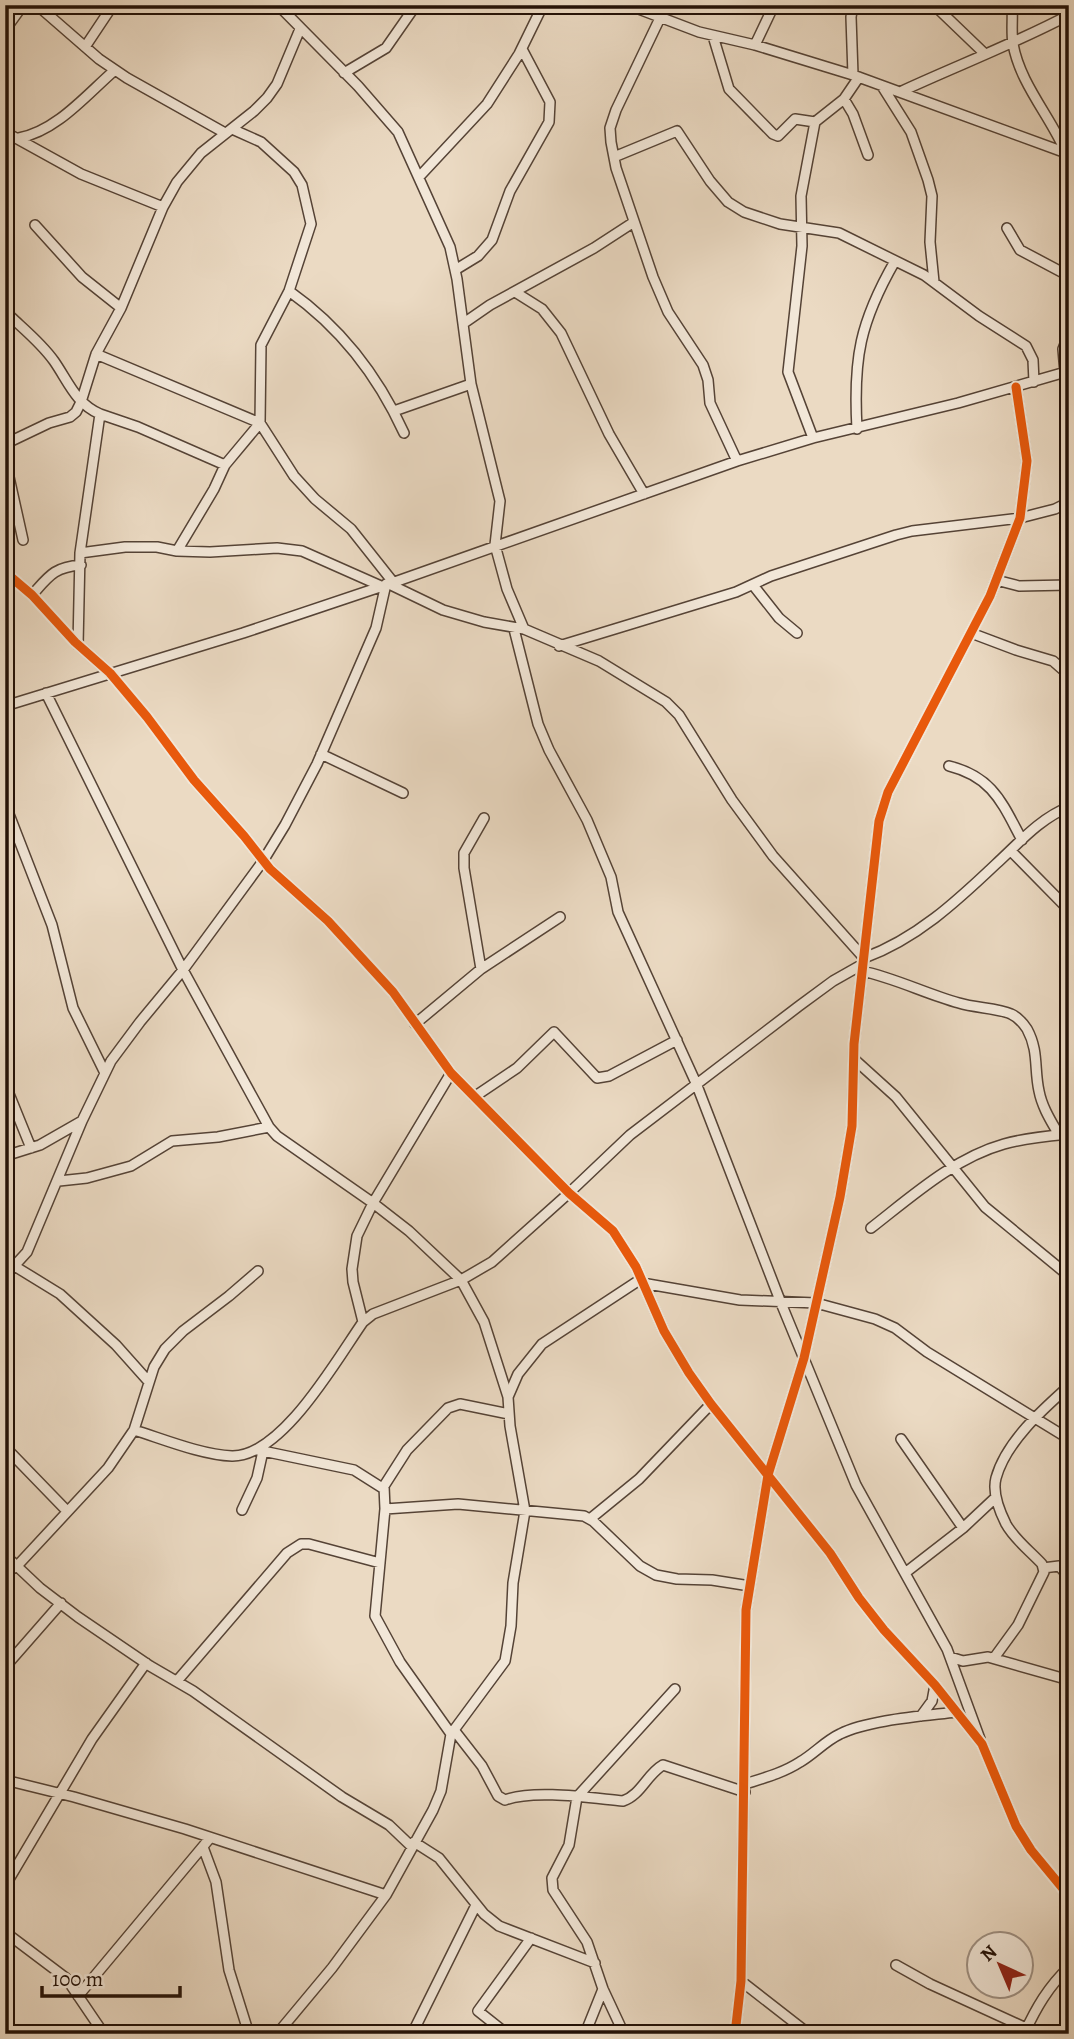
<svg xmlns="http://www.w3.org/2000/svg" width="1074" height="2039" font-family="Alegreya,serif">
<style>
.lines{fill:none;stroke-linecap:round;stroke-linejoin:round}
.minor-casing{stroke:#554336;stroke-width:12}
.minor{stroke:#f2e7d8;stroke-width:9}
.cycleway-casing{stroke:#f2e7d8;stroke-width:13}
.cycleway{stroke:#e8590c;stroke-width:9}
</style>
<rect width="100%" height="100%" fill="#ebdac3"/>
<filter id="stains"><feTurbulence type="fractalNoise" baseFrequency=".00286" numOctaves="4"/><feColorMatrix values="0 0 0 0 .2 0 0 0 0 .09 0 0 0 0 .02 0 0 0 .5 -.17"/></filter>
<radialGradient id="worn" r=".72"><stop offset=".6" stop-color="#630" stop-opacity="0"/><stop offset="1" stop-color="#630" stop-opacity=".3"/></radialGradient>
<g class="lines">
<g class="minor-casing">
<path id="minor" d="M37,5L99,59L127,78L225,133
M278,5L358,86L398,132L450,247L457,279L471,384L500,501L495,545L507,589L524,629
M628,5L699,32L755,45L853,75L1069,154
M853,5L851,17L853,75
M934,5L984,53
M1012,5C1013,18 1011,32 1013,44C1020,84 1051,117 1066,153
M660,18L616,110L610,128L611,142L616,168L653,277L668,312L703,365L708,380L710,403L737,461
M5,30L23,5
M713,36L729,89L773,134L778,136L795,119L815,122
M755,45L774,5
M85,47L113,5
M344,73L386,48L416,5
M882,86L911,132L928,180L932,196L930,242L934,282
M900,92C956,66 1014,44 1069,15
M844,99L853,114L868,155
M232,129L261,142L294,172L302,185L311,224L289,291L261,345L260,423L294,476L315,499L351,529L393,582
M5,132L81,174L163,207
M19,138C57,131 87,94 115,70
M614,157L677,131L710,181L728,202L744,212L780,224L839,233L924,275L979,316L1026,346L1033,360L1034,382
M419,177L487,104L519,54L543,5
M35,225L82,277L121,308
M1007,228L1020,250L1069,276
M455,270L478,256L492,240L510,191L549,122L550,102L522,49
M289,291C340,327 378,376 404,433
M515,292L542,309L561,333L609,434L644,494
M11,317C26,331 42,344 54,361C68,381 76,404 100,414L80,553L78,645
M464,323L490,305L594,248L634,222
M96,354L260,423
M1065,373L1063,349L1069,334
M394,411L471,384
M100,414L138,427L225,465
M857,429C853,358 860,322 895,261
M813,438L788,372L802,246L801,196L815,122L844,99L859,77
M5,444L49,423L70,417L76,412L81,402L96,354L121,308L163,207L177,182L201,153L254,111L267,98L277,84L300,29
M5,459L23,540
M177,551L214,489L225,465L260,423
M80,553L125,547H157L177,551L210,552L277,548L302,551L381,586
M5,572L32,595L75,642L110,673L147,717L194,780L244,836L270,869L328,921L393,992L451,1073L569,1193L613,1231L636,1267L664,1331L689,1373L711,1404L830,1553L859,1598L884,1630L935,1685L982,1744L1016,1826L1031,1850L1069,1896
M996,580L1019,586L1069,585
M389,584L443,610L484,622L524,629L599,661L666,702L679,715L732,800L773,856L864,958C916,939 956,902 996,864C1018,844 1040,818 1069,807
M753,585L779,618L797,633
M32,595C49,576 54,567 81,565
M514,629L538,724L549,750L587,820L611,877L618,912L696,1083L781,1303L856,1485L947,1649L980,1739
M971,633L1016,650L1053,661L1069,675
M559,646L736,592L771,576L896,535L912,531L1020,518L1055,509L1069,502
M46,693L183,970L269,1127L277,1136L373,1203L409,1231L461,1280L484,1322L508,1397L510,1426L525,1511L513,1583L511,1626L505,1661L451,1734L441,1791L433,1810L386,1895L332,1968L277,2034
M5,706L243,633L389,584L737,461L813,438L958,403L1069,371
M321,754L403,793
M949,766C993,777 1002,803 1022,840
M5,804L52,925L73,1008L105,1073
M1011,851L1069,910
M481,969L464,868V853L484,818
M862,971C895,978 926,994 959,1003C975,1008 998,1008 1011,1014C1018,1017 1023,1023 1027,1029C1039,1051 1034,1069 1039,1091C1042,1107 1051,1121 1059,1135
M415,1024L481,969L560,917
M854,1059L896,1097L985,1207L1069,1276
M5,1084L31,1148
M474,1097L517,1068L554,1032L597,1078L609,1076L677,1040
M5,1156L40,1145L82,1121
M59,1181L87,1178L131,1166L172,1141L218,1137L269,1127
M871,1228C911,1197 954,1158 1004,1144C1025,1138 1048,1136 1069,1134
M16,1267L60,1294L116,1345L149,1382
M5,1276L27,1252L82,1121L111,1061L140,1022L183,970L263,861L285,825L317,764L376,628L386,584
M642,1283L740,1300L816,1303L875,1319L895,1328L927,1352L1069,1439
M363,1322L353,1282L352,1269L357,1236L373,1203L451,1073
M508,1397L518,1374L542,1344L641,1279
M134,1430C163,1439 202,1455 232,1456C282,1457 337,1359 363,1322L373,1314L461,1280L492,1262L569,1193L630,1135L799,1006L833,981L863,964
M901,1439L963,1528
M5,1447L67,1511
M258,1450L354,1470L384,1489
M385,1509L458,1504L584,1516L593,1521L640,1566L656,1575L677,1579L712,1580L750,1586
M242,1510L257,1478L263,1451
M590,1519L639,1479L711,1404
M5,1555L40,1588L78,1617L150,1666L193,1691L342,1797L389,1825L411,1846
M1043,1568L1059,1566L1069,1577
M5,1573L17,1566L108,1468L134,1430L154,1367L165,1349L183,1331L229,1296L258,1271
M905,1573L963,1528L995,1498
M950,1657L963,1661L988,1657L1069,1680
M994,1658L1018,1625L1044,1572L1042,1564C1030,1551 1014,1539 1006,1524C999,1510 992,1493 996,1478C1006,1442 1042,1410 1069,1386
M5,1667L61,1603
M177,1681L287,1553L301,1544H309L380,1563
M921,1716L932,1701L935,1685
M454,1730L482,1766L498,1796L505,1800C534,1789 591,1798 623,1801C641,1795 647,1774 663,1765L745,1792
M451,1734L400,1662L375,1616L385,1509L384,1486L407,1450L448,1408L460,1404L509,1414
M5,1780L74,1797L185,1829L386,1895
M745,1784C764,1778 783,1773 800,1762C814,1754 825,1741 840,1734C868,1720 924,1716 956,1712
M414,1842L439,1858L484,1914L499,1926L595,1963
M203,1847L216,1882L229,1970L249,2034
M5,1886L92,1739L146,1663
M5,1932L66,1978L104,2034
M896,1965L930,1984L1026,2028
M741,1981L809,2034
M78,1996L210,1838
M43,2034H49
M412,2034L476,1905
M507,2034L478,2011L531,1938
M585,2034L603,1989
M624,2034L603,1989L587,1942L553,1890L552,1878L569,1845L577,1797L675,1689
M735,2034L741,1981L746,1610L768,1475L804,1358L840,1197L852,1126L854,1044L879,821L888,792L990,596L1020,518L1027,461L1016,387
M1024,2034C1036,2008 1048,1987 1069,1967"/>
</g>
<use href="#minor" class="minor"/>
<g class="cycleway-casing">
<path id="cycleway" d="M5,572L32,595L75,642L110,673L147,717L194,780L244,836L270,869L328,921L393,992L451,1073L569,1193L613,1231L636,1267L664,1331L689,1373L711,1404L830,1553L859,1598L884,1630L935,1685L982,1744L1016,1826L1031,1850L1069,1896
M735,2034L741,1981L746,1610L768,1475L804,1358L840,1197L852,1126L854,1044L879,821L888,792L990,596L1020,518L1027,461L1016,387"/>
</g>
<use href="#cycleway" class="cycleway"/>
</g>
<rect width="1074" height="2039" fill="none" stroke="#ebdac3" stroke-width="28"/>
<rect x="7" y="7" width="1060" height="2025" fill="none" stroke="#231107" stroke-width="3.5"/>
<rect x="14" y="14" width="1046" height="2011" fill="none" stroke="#231107" stroke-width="2"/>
<g transform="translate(1000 1965) rotate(316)"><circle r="33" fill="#f2e7d8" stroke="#9f9184" stroke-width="2"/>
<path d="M0-5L12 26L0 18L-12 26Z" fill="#8f2418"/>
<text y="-10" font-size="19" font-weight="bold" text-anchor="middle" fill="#231107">N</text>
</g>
<path d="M42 1986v10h138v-10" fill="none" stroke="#231107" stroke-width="3.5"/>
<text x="52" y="1986" font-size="21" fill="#231107" stroke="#f2e7d8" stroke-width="5" paint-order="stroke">100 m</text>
<rect width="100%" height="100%" filter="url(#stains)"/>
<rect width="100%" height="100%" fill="url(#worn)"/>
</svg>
